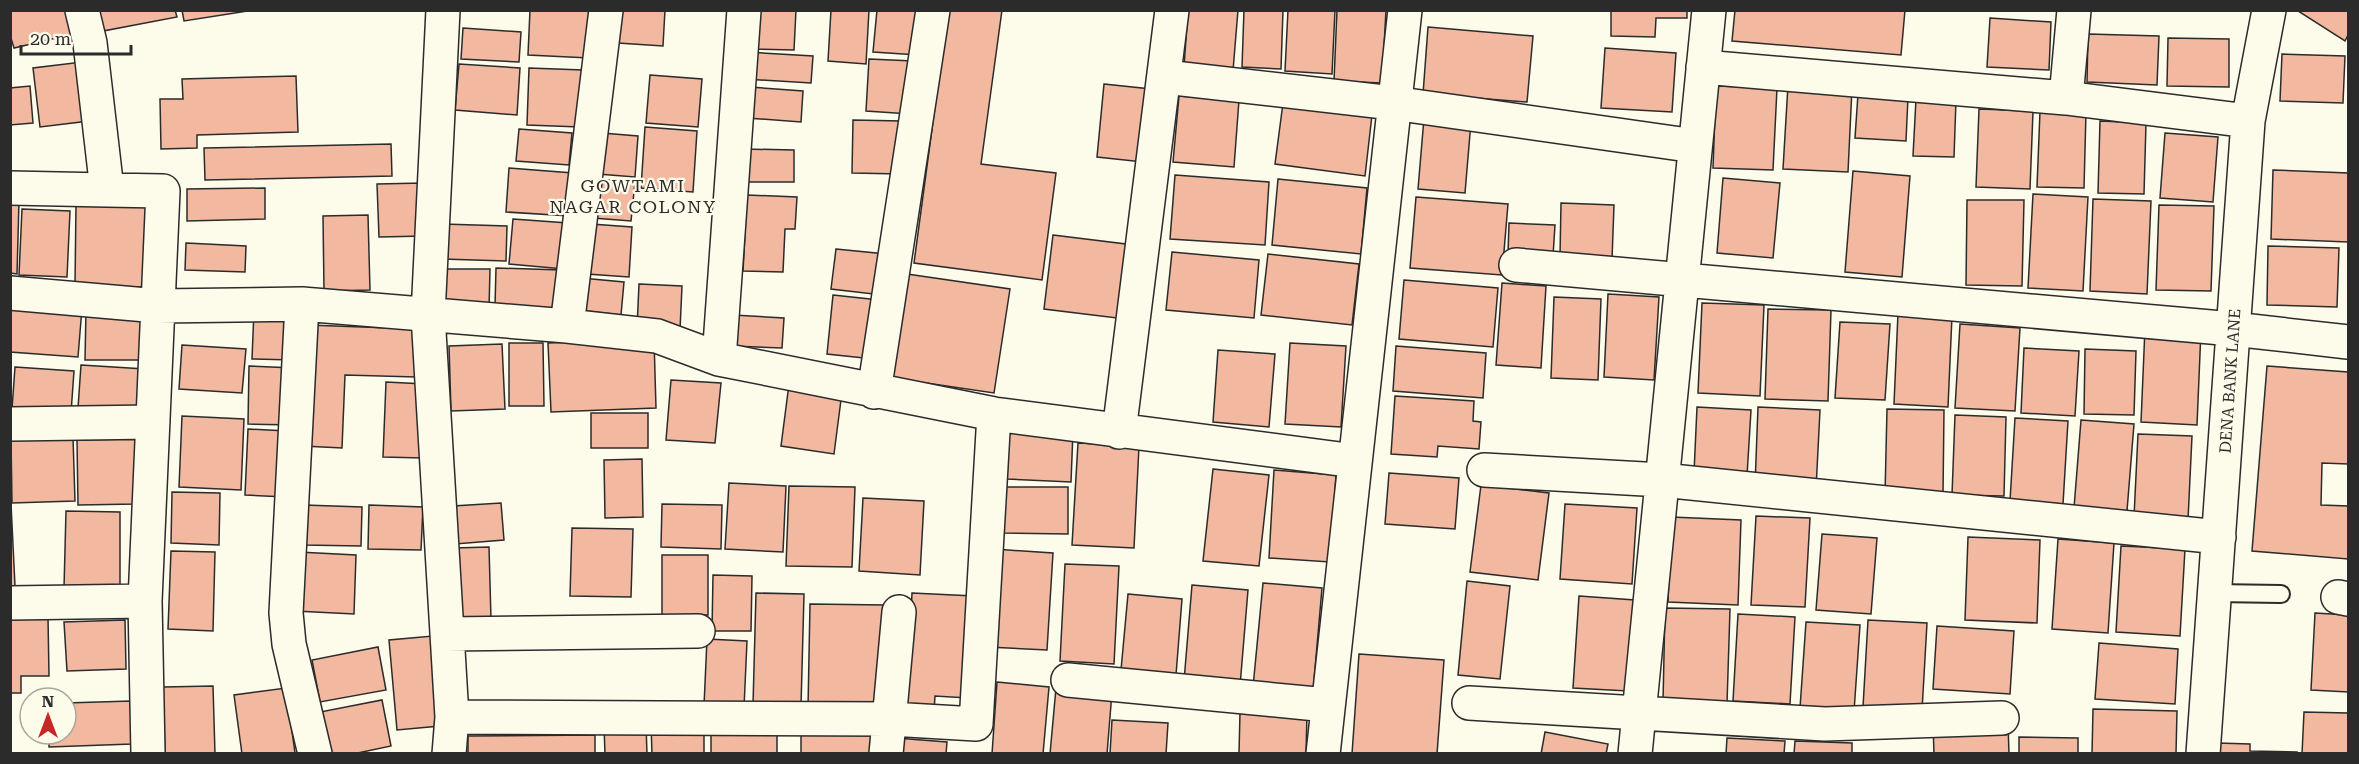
<svg xmlns="http://www.w3.org/2000/svg" width="2359" height="764" font-family="'Roboto Serif',serif">
<style>
.building{fill:#f2b8a0;stroke:#2b2b2b;stroke-width:1.5}
.lines{fill:none;stroke-linecap:round;stroke-linejoin:round}
.lane-casing{stroke:#2b2b2b;stroke-width:20}
.street-casing{stroke:#2b2b2b;stroke-width:36}
.lane{stroke:#fdfbea;stroke-width:16}
.street{stroke:#fdfbea;stroke-width:33}
.labels{text-anchor:middle;dominant-baseline:central;stroke-width:4.5;stroke-linejoin:round;paint-order:stroke}
.street-label{font-size:16px;fill:#2b2b2b;stroke:#fdfbea}
.neighbourhood-label{font-size:18px;letter-spacing:1.5px;fill:#2b2b2b;stroke:#fdfbea}
</style>
<rect width="100%" height="100%" fill="#fdfbea"/>
<path class="building" d="M67,10L73,34L14,48L10,35V11Z
M99,10H175L177,17L103,31Z
M182,10H254L184,21Z
M530,10H591L589,58L528,55Z
M620,10H665L663,46L618,43Z
M756,10H796L794,50L755,49Z
M831,10H869L866,64L828,61Z
M877,10H922L918,55L873,52Z
M948,10H1002L981,164L1056,173L1042,280L914,263Z
M1188,10H1238L1233,71L1184,67Z
M1244,10H1283L1281,69L1242,67Z
M1288,10H1335L1332,74L1285,71Z
M1337,10H1386L1382,83L1334,81Z
M1611,10H1687V18H1656L1655,37L1611,36Z
M1735,10H1905L1901,55L1732,41Z
M2348,10V35L2345,41L2298,11Z
M1990,18L2051,22L2049,70L1987,67Z
M1428,27L1533,36L1527,102L1423,94Z
M463,28L521,32L519,62L461,59Z
M2088,34L2159,36L2157,85L2087,82Z
M2168,38L2229,39V87L2167,86Z
M1605,48L1676,53L1672,112L1601,108Z
M747,52L813,56L811,83L745,79Z
M2282,54L2345,56L2343,103L2280,101Z
M869,59L913,61L910,114L866,111Z
M82,62L89,121L40,127L33,68Z
M459,64L520,68L517,115L455,110Z
M529,68L583,70L580,127L527,125Z
M650,75L702,79L698,127L646,123Z
M296,76L298,132L197,135V148L161,149L160,99H183L182,79Z
M1104,84L1151,89L1143,162L1097,157Z
M1788,85L1852,88L1848,172L1783,169Z
M30,86L33,123L10,125V88Z
M1716,86L1777,88L1773,170L1713,168Z
M749,87L803,91L801,122L747,118Z
M1858,94L1908,97L1906,141L1855,138Z
M1179,96L1239,100L1234,167L1173,162Z
M1916,99L1956,100L1954,157L1913,156Z
M1283,103L1372,115L1365,176L1275,164Z
M1979,109L2033,111L2030,189L1976,187Z
M2040,111L2086,112L2084,188L2037,187Z
M1424,118L1471,122L1465,193L1418,189Z
M853,120L902,121L901,174L852,173Z
M2100,121L2146,123L2144,194L2098,193Z
M645,127L697,131L693,192L641,188Z
M519,129L572,133L569,165L516,161Z
M602,133L638,136L635,177L598,174Z
M2165,133L2218,137L2213,202L2160,198Z
M391,144L392,176L205,180L204,148Z
M743,149L794,150V182H742Z
M509,168L573,173L570,216L506,212Z
M2273,170L2348,173V242L2271,239Z
M1853,171L1910,176L1902,277L1845,272Z
M1175,175L1269,182L1265,245L1170,239Z
M1723,178L1780,183L1773,258L1717,253Z
M596,179L635,182L631,221L593,218Z
M1278,179L1367,188L1361,254L1272,245Z
M423,183L425,236L379,237L377,184Z
M265,188V219L187,221V189Z
M2033,194L2088,197L2083,291L2028,288Z
M747,195L797,197L795,229H785L783,272L743,271Z
M1416,197L1508,204L1502,275L1410,268Z
M2093,199L2151,201L2147,294L2090,291Z
M1967,200H2024L2022,286L1966,285Z
M10,201H19L17,274L10,273Z
M1561,203L1614,205L1612,260L1560,257Z
M76,204H152L151,287L75,286Z
M2159,205L2214,206L2211,291L2156,290Z
M22,209L70,211L67,277L19,275Z
M368,215L370,290L324,291L323,216Z
M513,219L568,223L564,269L509,264Z
M1509,223L1555,225L1553,256L1508,254Z
M443,224L507,226L506,261L442,259Z
M591,224L632,227L629,277L587,274Z
M1053,235L1134,245L1125,319L1044,309Z
M186,243L246,246L245,272L185,270Z
M2268,246L2339,248L2337,307L2267,305Z
M836,249L886,254L882,295L831,289Z
M1172,252L1259,260L1254,318L1166,310Z
M1268,254L1359,264L1352,325L1261,315Z
M496,268L561,270L559,309L495,306Z
M443,269H490L489,309L442,308Z
M907,274L1010,289L994,393L892,378Z
M581,278L624,282L621,315L578,310Z
M1404,280L1498,288L1493,347L1399,339Z
M1502,283L1546,286L1541,368L1496,365Z
M639,284L682,286L680,330L637,328Z
M1608,294L1659,297L1654,380L1604,377Z
M833,295L879,300L873,359L827,354Z
M1554,297L1601,299L1598,380L1551,378Z
M10,302L82,308L78,357L10,352Z
M1702,303L1764,305L1760,396L1698,393Z
M1768,309L1831,310L1828,401L1765,399Z
M86,310L143,312L142,360H85Z
M254,310L295,312L293,360L252,359Z
M1898,313L1952,316L1948,407L1894,404Z
M733,315L784,318L782,348L731,346Z
M1840,322L1890,324L1885,400L1835,398Z
M1960,324L2020,328L2015,411L1955,408Z
M307,325L418,329L416,377L345,375L342,448L303,446Z
M2145,328L2201,330L2197,425L2141,422Z
M654,339L656,408L551,412L548,343Z
M509,343H543L544,406H509Z
M1290,343L1346,346L1341,427L1285,424Z
M502,344L505,409L451,411L449,346Z
M182,345L246,349L242,393L179,389Z
M1396,346L1486,353L1483,398L1393,391Z
M2024,348L2079,351L2075,416L2021,413Z
M2085,349L2136,351L2134,415L2084,414Z
M1218,350L1275,354L1269,427L1213,422Z
M81,365L145,369L142,413L78,408Z
M249,366L294,368L293,425L248,424Z
M2267,366L2348,372V464L2322,463L2321,505L2348,506V559L2252,551Z
M15,367L74,371L71,413L12,409Z
M671,380L721,383L715,443L666,440Z
M386,382L425,384L423,458L383,457Z
M789,384L842,392L834,454L781,446Z
M1395,396L1474,401L1473,421L1481,422L1479,449L1438,446L1437,457L1391,454Z
M1697,407L1751,410L1747,476L1694,473Z
M1758,407L1820,410L1816,489L1755,486Z
M1887,409L1944,410L1943,495H1885Z
M591,413H648V448H591Z
M1955,415L2006,417L2004,496L1952,495Z
M182,416L244,419L241,490L179,487Z
M2015,418L2068,421L2063,504L2010,501Z
M2081,420L2134,424L2127,511L2074,508Z
M1009,428L1073,431L1071,482L1007,479Z
M248,429L287,431L285,497L245,495Z
M2138,434L2192,436L2188,520L2134,517Z
M73,437L75,501L12,503L11,439Z
M135,439L136,504L78,505L77,440Z
M1078,443L1139,446L1134,548L1072,545Z
M642,459L643,517L605,518L604,460Z
M1213,469L1269,475L1259,566L1203,561Z
M1274,470L1336,475L1330,562L1269,558Z
M1389,473L1459,478L1455,529L1385,524Z
M10,483L15,586H10Z
M729,483L786,486L783,552L725,549Z
M1481,485L1549,493L1538,580L1470,572Z
M789,486L855,487L852,567L786,566Z
M1005,487H1068V534L1004,533Z
M172,492L220,493L219,545L171,543Z
M863,498L924,501L920,575L859,571Z
M501,503L504,540L455,544L453,506Z
M662,504L722,505L721,549L661,547Z
M1565,504L1637,508L1632,584L1560,579Z
M304,505L362,507L361,546L303,545Z
M369,505L423,507L421,550L368,549Z
M66,511L120,512V589L64,588Z
M1756,516L1810,518L1805,607L1751,605Z
M1671,517L1741,520L1738,605L1668,602Z
M572,528L633,529L631,597L570,596Z
M1822,534L1877,538L1871,614L1816,610Z
M1968,537L2040,540L2037,623L1965,620Z
M2058,539L2114,543L2108,633L2052,629Z
M2121,546L2185,549L2180,636L2116,632Z
M489,547L491,619L455,620L454,548Z
M994,549L1053,553L1047,650L988,647Z
M171,551L215,552L213,631L168,629Z
M298,552L356,555L354,614L295,611Z
M662,555H708V615H662Z
M1065,564L1119,566L1114,664L1060,661Z
M713,575L752,576L751,631H712Z
M1467,581L1510,586L1500,679L1458,675Z
M1263,583L1322,588L1313,692L1253,687Z
M1192,585L1248,590L1240,686L1184,681Z
M756,593L804,594L801,706L753,705Z
M912,593L974,596L968,698L935,696L934,712L906,711Z
M1128,594L1182,599L1176,675L1121,670Z
M1579,596L1635,600L1628,691L1573,688Z
M810,604L885,605L884,708H808Z
M1665,608L1730,609L1727,704L1663,702Z
M2315,613L2348,615V692L2311,690Z
M1738,614L1795,617L1790,704L1733,701Z
M48,617L49,676H21V693H10V618Z
M125,620L126,669L67,671L64,622Z
M1868,620L1927,623L1922,711L1863,707Z
M1806,622L1860,625L1854,712L1800,708Z
M1937,626L2014,631L2010,694L1933,689Z
M433,636L440,726L397,730L389,640Z
M707,639L747,641L744,708L704,706Z
M2099,643L2178,649L2175,704L2095,699Z
M378,647L386,690L320,702L312,660Z
M1359,654L1444,660L1437,754H1352Z
M997,682L1049,687L1043,754H992Z
M213,686L215,754H165L163,687Z
M286,688L295,753L242,754L234,695Z
M1056,688L1112,692L1107,754H1050Z
M382,700L391,746L353,754H328L320,712Z
M131,701L132,744L49,747V734H66V703Z
M2093,709L2177,711L2176,754H2092Z
M1240,712L1307,714L1306,754H1239Z
M2304,712L2348,713V754H2302Z
M1112,720L1168,723L1166,754H1110Z
M2008,723L2009,754H1934L1933,725Z
M646,724L647,754H605L604,726Z
M704,724V754H652L651,725Z
M711,727H777V754H711Z
M801,731L878,735L877,754H801Z
M1545,732L1608,744L1606,754H1541Z
M595,735V754H468V736Z
M2019,737L2078,738V754H2019Z
M896,738L947,742L946,754H895Z
M1727,738L1785,741L1784,754H1726Z
M1795,741L1852,743V754H1794Z
M2217,743L2250,744V751L2297,752V754H2217Z"/>
<g class="lines">
<g class="lane-casing">
<path id="lane" d="M2215,593L2281,594"/>
</g>
<g class="street-casing">
<path id="street" d="M82,10L90,43L107,190L163,191L145,601L148,754
M443,10L428,315L452,717L449,754
M1703,67L2066,98L2248,121
M1165,77L1393,103L1695,146
M2066,98L2074,10
M10,188L107,190
M1516,265L2233,329L2348,342
M10,293L158,306L302,304L567,326L657,336L719,359L994,414L1355,461
M302,304L286,613L289,644L315,754
M567,326L606,10
M719,359L744,10
M874,392L933,10
M10,424L153,422
M1119,432L1172,10
M1484,470L1662,480L2219,537
M2338,597L2348,599
M10,603L145,601
M447,634L698,631
M1068,680L1327,705
M1469,703L1825,724L2002,718
M452,717L890,719L976,724L994,414
M886,754L899,612
M1323,754L1405,10
M1635,754L1709,10
M2203,754L2248,121L2269,10"/>
</g>
<use href="#lane" class="lane"/>
<use href="#street" class="street"/>
</g>
<g class="labels">
<g class="street-label">
<text transform="translate(2230 381) rotate(-86)">DENA BANK LANE</text>
</g>
<g class="neighbourhood-label">
<text x="633" y="185">GOWTAMI<tspan x="633" dy="21">NAGAR COLONY</tspan></text>
</g>
</g>
<rect width="2359" height="764" fill="none" stroke="#2b2b2b" stroke-width="24"/>
<g transform="translate(48 716)"><circle r="28" fill="#fdfbea" stroke="#a9a89e" stroke-width="1.5"/>
<path d="M0-4.5L10 22L0 15L-10 22Z" fill="#c62828"/>
<text y="-9" font-size="16" font-weight="bold" text-anchor="middle" fill="#2b2b2b">N</text>
</g>
<path d="M21 45v9h110v-9" fill="none" stroke="#2b2b2b" stroke-width="3"/>
<text x="30" y="45" font-size="18" fill="#2b2b2b" stroke="#fdfbea" stroke-width="4.5" paint-order="stroke">20 m</text>
</svg>
